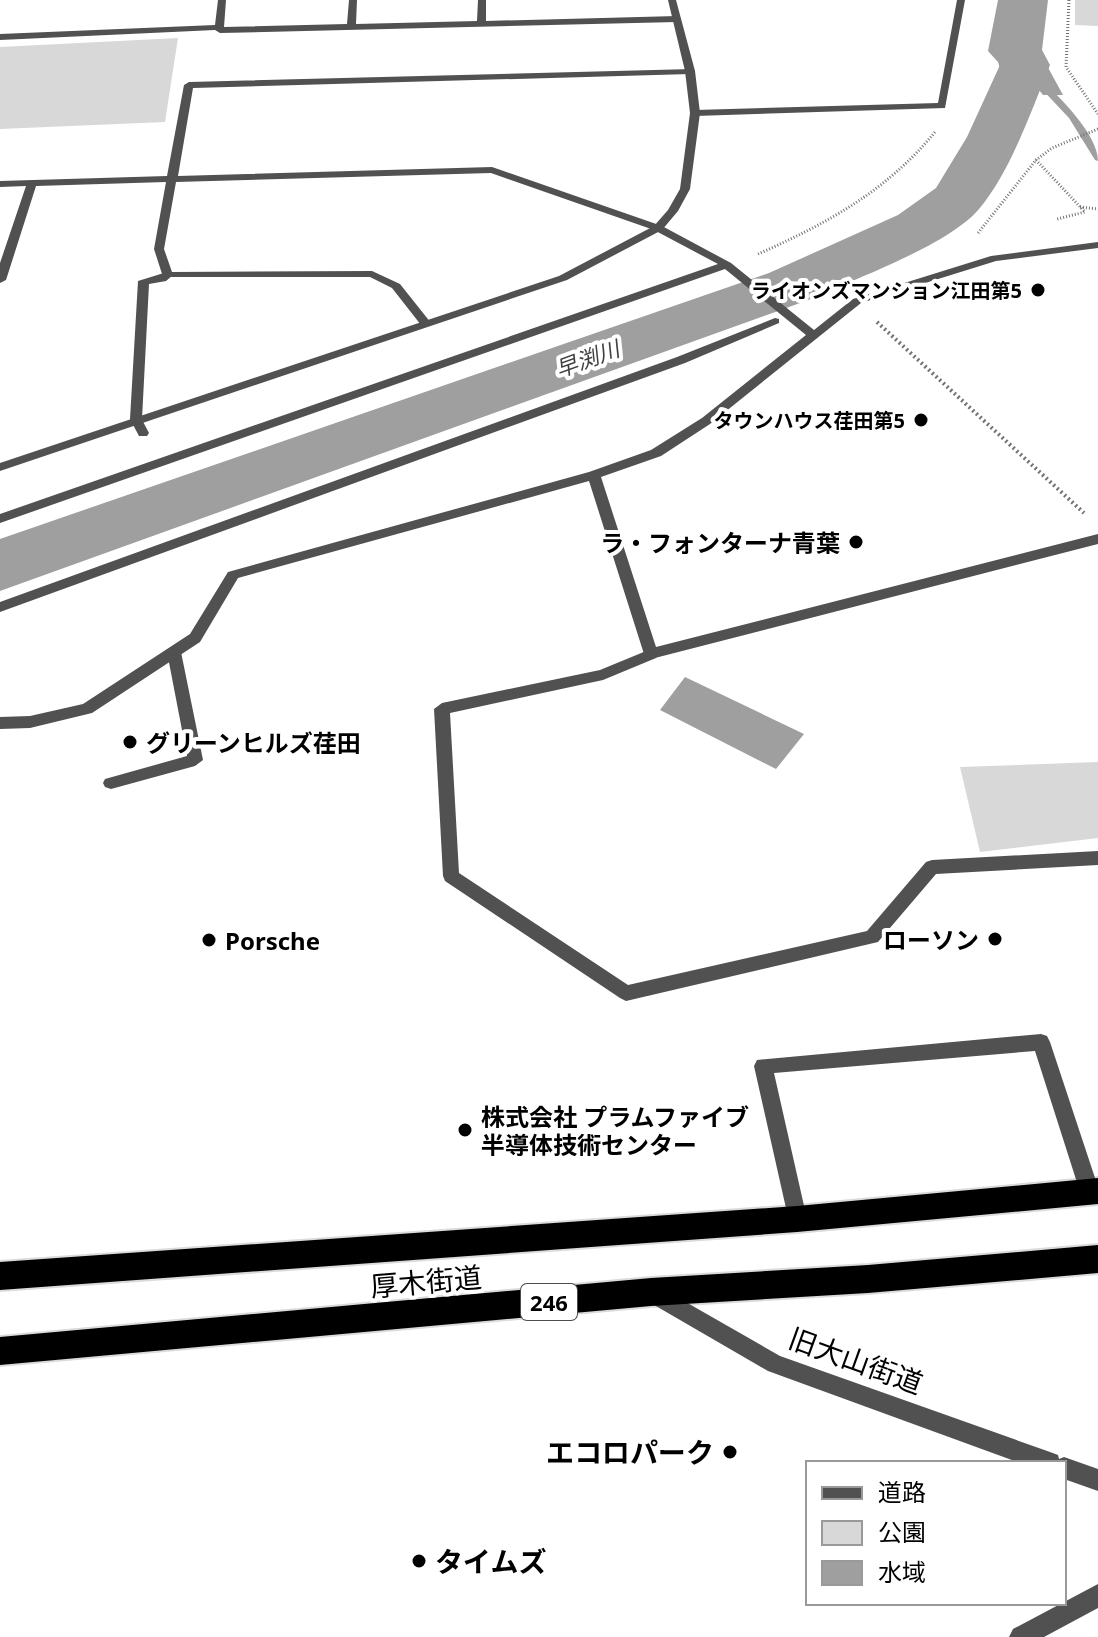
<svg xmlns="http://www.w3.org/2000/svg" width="1098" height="1637" font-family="'Noto Sans','Noto Sans JP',sans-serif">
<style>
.green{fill:#d8d8d8}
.water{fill:#9f9f9f}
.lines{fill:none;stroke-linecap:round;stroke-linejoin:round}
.stream{fill:#9f9f9f;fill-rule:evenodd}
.river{fill:#9f9f9f;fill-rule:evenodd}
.trunk-casing{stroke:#dbdbdb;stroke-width:4}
.path-far1{stroke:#737373;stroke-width:3;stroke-dasharray:1 2;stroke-linecap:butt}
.path{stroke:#737373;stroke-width:4;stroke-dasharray:2 3;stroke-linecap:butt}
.service{fill:#515151;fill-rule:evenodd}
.pedestrian{fill:#515151;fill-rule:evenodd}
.minor{fill:#515151;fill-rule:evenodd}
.tertiary{fill:#515151;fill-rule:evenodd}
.trunk{fill:#000;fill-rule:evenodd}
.poi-dot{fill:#000;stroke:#fff;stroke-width:3}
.labels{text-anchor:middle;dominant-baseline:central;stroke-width:8;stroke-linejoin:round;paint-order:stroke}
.far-poi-label{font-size:20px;font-weight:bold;fill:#000;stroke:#fff;text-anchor:end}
.far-water-label{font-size:22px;font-style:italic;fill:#404040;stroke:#fff}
.shield{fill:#fff;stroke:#4c4c4c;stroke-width:2}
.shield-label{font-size:22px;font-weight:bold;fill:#000}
.poi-label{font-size:24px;font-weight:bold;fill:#000;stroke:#fff;text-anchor:start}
.near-street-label{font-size:28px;fill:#000;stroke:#fff}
.near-poi-label{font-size:28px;font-weight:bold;fill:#000;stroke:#fff;text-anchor:end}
</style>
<rect width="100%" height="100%" fill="#fff"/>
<path class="green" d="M1075,0H1098V26L1075,25Z
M178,38L165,122L0,129V47Z
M1098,762V838L980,852L960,767Z"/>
<path class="water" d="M998,0H1037L1033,40L1063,95H1043L1030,79L1029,92L993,84L1001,72L998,62L988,51Z
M685,677L804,734L776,769L660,710Z"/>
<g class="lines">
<path class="stream" d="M1037,80H1043C1060,99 1098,134 1098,161L1095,160L1069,118L1037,84Z"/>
<path class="river" d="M1002,0H1048L1042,50L1050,65C1032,109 1010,173 979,209C949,245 856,278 811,299L0,591V539L769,273L898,215L936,188L967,137L1000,65L992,50Z"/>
<g class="trunk-casing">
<path id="trunk" d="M1098,1178V1204L797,1232L0,1290V1262L797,1206Z
M1098,1245V1273L868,1293L651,1306L0,1365V1337L651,1278L868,1265Z"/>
</g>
<path class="path-far1" d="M1069,0L1066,67L1098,114
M1036,160L1085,212L1057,219
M1080,207L1098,209
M978,233L1036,160L1052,148L1098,129
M758,254C826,224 887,191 935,132"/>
<path class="path" d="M877,322L1084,513"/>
<path class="service" d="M167,272L173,275L166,281L149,284L142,419L136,423L130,419L138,281Z
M174,647L181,652L203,760L195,766L111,789L105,787L103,783L105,779L187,756L167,652Z
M651,649L656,650L658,654L656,658L603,680L450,713L459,873L628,985L867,931L926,862L932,860L1098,851V865L936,874L878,942L626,1001L620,998L445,881L443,876L434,709L442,703L600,670Z
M1041,1034L1047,1036L1050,1042L1098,1187L1097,1199L1090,1201L1083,1199L1080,1192L1035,1051L774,1073L807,1219L804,1226L797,1229L790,1226L754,1066L757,1060Z"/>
<path class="pedestrian" d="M775,318L779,319V323L685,363L0,612V602L677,357Z"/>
<path class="minor" d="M218,0H226L224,27L347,24L349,0H357L356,24L477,21L478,0H486V21L677,16L681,19L677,22L220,33L215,30L0,40V34L215,25Z
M957,0H965L945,108L695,116L690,113L695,110L938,103Z
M693,69L695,71L690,74L193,88L178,176L492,167L662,226L731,263L814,330L853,299L991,256L1098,242V248L996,261L861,303L710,424L661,456L601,477L656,647L1098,534V544L651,659L644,654L589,481L238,578L200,642L92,713L30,728L0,729V717L30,716L83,704L190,634L228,572L589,472L651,450L702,418L806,335L725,269L0,523V514L718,264L654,230L491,173L176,182L164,249L172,272L372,271L400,284L431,323L425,326L421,325L392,288L370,277H163L154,249L166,182L36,186L6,280L0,283V263L26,186L0,187V181L167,176L184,85L189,82Z
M136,415L140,416L149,433L147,436H139L130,419Z
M656,1285L780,1356L1050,1452L1058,1455L1059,1459L1064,1457L1098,1469V1491L1064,1479V1463H1020L768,1371L649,1302L646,1295L649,1288Z
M1098,1584V1608L1044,1637H1009L1013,1629Z"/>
<path class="tertiary" d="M668,0H676L695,71L700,113L690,189L678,211L662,230L567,280L0,471V463L559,276L654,226L668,210L680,189L690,113L685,71Z"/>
<use href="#trunk" class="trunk"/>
</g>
<g class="poi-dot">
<circle cx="1038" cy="290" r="8"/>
<circle cx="921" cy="420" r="8"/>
<circle cx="856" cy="542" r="8"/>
<circle cx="130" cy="742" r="8"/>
<circle cx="995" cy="939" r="8"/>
<circle cx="209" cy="940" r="8"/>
<circle cx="465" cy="1130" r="8"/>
<circle cx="730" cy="1452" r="8"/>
<circle cx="419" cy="1561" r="8"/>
</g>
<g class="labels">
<g class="far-poi-label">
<text x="1022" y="290">ライオンズマンション江田第5</text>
<text x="905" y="420">タウンハウス荏田第5</text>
</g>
<g class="far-water-label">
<text transform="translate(587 358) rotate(-20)">早渕川</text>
</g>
<rect class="shield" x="521" y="1284" width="56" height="36" rx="6"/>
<g class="shield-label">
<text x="549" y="1302">246</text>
</g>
<g class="poi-label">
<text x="840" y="542" text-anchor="end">ラ・フォンターナ青葉</text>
<text x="146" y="742">グリーンヒルズ荏田</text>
<text x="979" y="939" text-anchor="end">ローソン</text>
<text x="225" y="940">Porsche</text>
<text x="481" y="1116">株式会社 プラムファイブ<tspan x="481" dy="28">半導体技術センター</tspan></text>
</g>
<g class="near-street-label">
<text transform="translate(426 1281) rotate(-5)">厚木街道</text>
<text transform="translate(856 1360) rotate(20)">旧大山街道</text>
</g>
<g class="near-poi-label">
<text x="714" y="1452">エコロパーク</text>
<text x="435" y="1561" text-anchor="start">タイムズ</text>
</g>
</g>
<rect x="806" y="1461" width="260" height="144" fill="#ffffff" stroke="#999999" stroke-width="2"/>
<rect x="822" y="1487" width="40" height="12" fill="#515151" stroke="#999999" stroke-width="2"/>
<text x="878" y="1501" font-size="24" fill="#000000">道路</text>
<rect x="822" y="1521" width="40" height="24" fill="#d8d8d8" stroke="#999999" stroke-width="2"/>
<text x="878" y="1541" font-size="24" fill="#000000">公園</text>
<rect x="822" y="1561" width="40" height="24" fill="#9f9f9f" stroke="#999999" stroke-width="2"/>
<text x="878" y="1581" font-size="24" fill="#000000">水域</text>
</svg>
